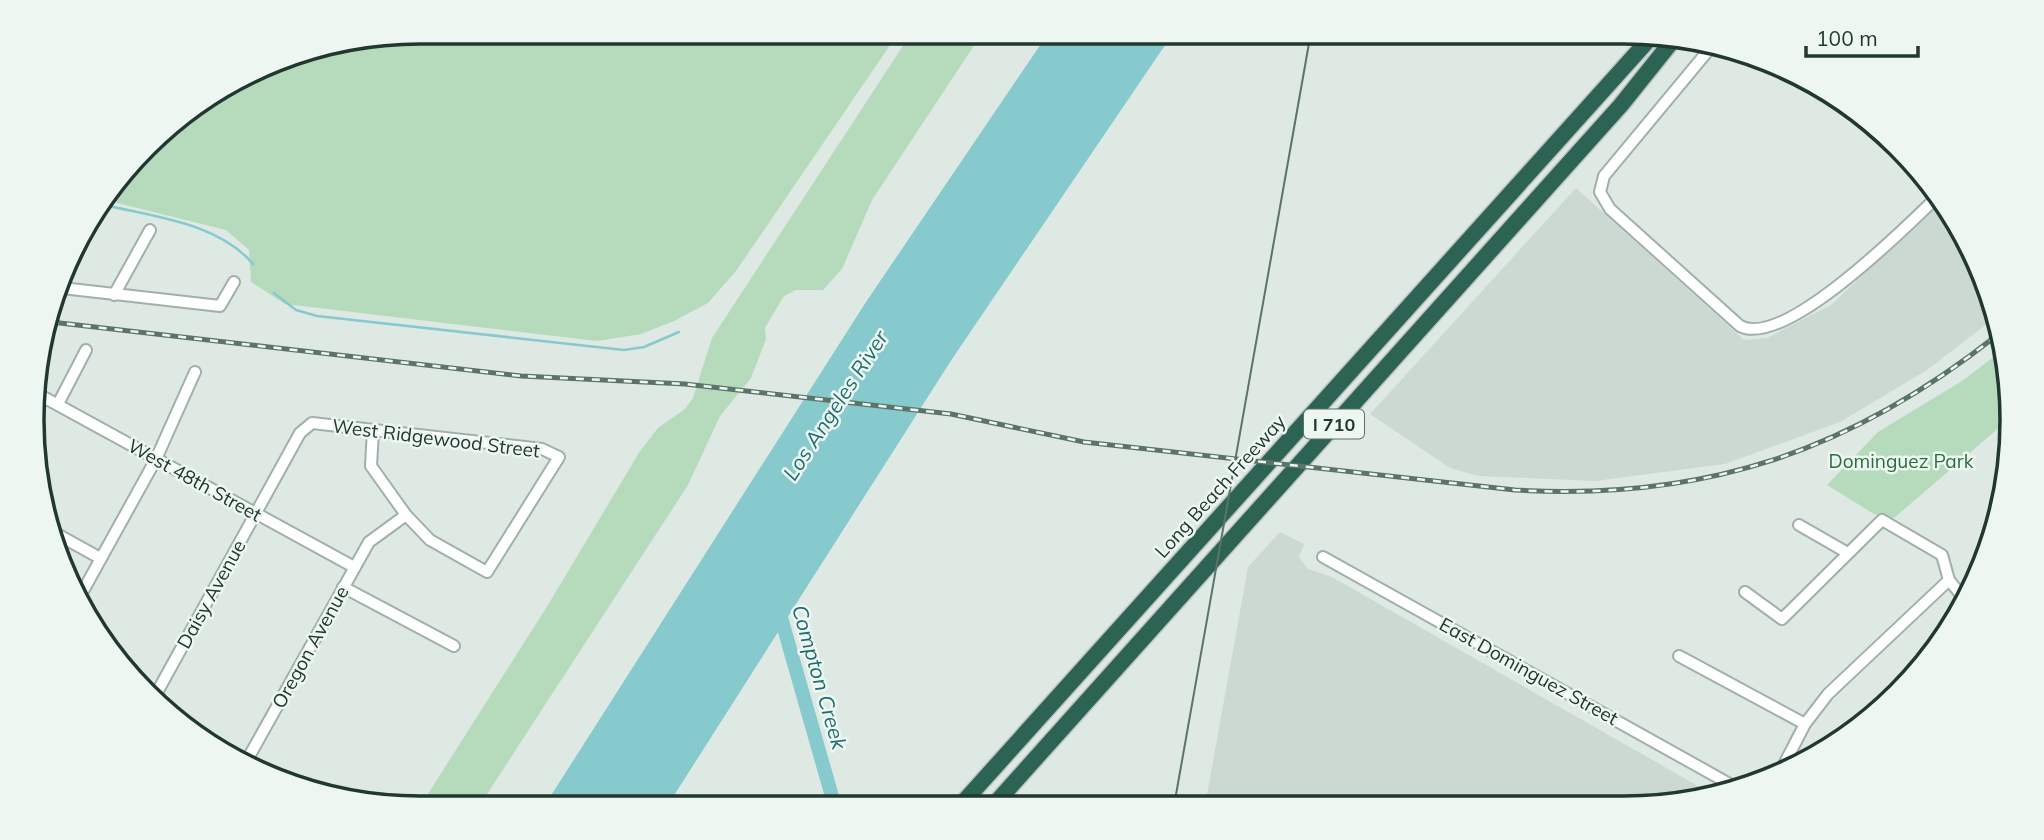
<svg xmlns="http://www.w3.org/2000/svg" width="2044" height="840" font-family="Mulish,sans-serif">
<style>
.built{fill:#ccd9d2}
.green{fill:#b6dabc}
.water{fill:#86cace}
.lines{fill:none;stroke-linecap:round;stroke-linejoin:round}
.stream{stroke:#86cace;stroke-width:2.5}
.river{stroke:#86cace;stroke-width:14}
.minor-casing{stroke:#a1b0a9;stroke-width:14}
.highway-casing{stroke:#bcc3c1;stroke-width:19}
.minor{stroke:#fff;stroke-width:10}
.highway{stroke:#2c6352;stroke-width:16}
.tram{stroke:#5a746a;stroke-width:2}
.rail-casing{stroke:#5a746a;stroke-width:5}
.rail{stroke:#eef6f1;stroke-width:2.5;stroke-dasharray:8;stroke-linecap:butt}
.labels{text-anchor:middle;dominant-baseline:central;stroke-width:5;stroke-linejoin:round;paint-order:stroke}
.shield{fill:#eef6f1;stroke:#5e7169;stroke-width:2}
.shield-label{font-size:18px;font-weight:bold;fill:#20382f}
.street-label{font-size:19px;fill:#20382f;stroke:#eef6f1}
.park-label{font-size:19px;fill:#2b6e3e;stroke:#eef6f1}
.water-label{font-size:21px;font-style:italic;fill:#1c6d72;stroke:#eef6f1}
.rim{fill:none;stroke:#20382f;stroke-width:3.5}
</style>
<rect width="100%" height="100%" fill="#dee9e3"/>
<path class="built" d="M1576,188L1744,340L1767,338L1831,305L1938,204L1972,248L1992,320L1927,370L1840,422L1725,464L1595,481L1478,476L1450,468L1370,414Z
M1280,532L1304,544L1299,557L1308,569L1332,577L1712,794L1675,805L1205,806L1248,567Z"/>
<path class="green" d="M420,32H899L736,271L708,303L674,321L641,334L597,341L285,304L251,282L249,250L226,230L105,200L164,128L295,52Z
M912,32H983L872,200L842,269L823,290H796L784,296L765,328L766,339L751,378L720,416L688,485L478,808H419L548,605L640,451L658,428L685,409L693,398L712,338Z
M2000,352L2012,394L2008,420L1894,518L1874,514L1827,485L1878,432L1962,381Z"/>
<path class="water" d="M1049,32H1174L952,359L666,808H543L866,302Z"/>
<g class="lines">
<path class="stream" d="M101,204C152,217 218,222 253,264
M274,293L296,310L317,316L624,350L644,347L679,332"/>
<path class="river" d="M778,607L835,807"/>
<g class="minor-casing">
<path id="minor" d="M1712,46L1604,176L1600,192L1610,209L1740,326C1784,349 1904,229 1935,199
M62,288L220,306L234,282
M114,295L150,230
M36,393L354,567
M58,404L86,350
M1799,525L1846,552
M53,532L100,558
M1323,557L1735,787
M343,587L454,646
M1745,592L1782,619L1882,520L1942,555L1949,580L1965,600
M78,600L156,459L195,372
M1679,656L1805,724
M155,696L300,433L312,423L542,449L559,457L487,572L430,540L406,515
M246,762L369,542L406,515L371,466L373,430
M1779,774L1805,724L1828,694L1949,580"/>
</g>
<g class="highway-casing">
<path id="highway" d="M959,807L1652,36
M992,807L1621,105L1673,40"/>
</g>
<use href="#minor" class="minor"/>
<use href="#highway" class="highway"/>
<path class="tram" d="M1174,806L1311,32"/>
<g class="rail-casing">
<path id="rail" d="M51,322L521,376L685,384L951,414L1084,442L1515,490C1703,501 1849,452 1996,336
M1181,806L1182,799"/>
</g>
<use href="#rail" class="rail"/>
</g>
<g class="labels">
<rect class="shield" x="1304" y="409.5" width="60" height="29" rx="5"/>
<g class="shield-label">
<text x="1334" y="424">I 710</text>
</g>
<g class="street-label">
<text transform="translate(436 438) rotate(7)">West Ridgewood Street</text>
<text transform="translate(195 480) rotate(29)">West 48th Street</text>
<text transform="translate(1220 486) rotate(-48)">Long Beach Freeway</text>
<text transform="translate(211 594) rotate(-61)">Daisy Avenue</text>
<text transform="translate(310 647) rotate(-61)">Oregon Avenue</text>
<text transform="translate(1529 671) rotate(29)">East Dominguez Street</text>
</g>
<g class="park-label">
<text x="1901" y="461">Dominguez Park</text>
</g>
<g class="water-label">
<text transform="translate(835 405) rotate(-57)">Los Angeles River</text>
<text transform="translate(820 677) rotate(74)">Compton Creek</text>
</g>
</g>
<path d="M0 0H2044V840H0ZM420 44H1624A376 376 0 0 1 2000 420V420A376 376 0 0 1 1624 796H420A376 376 0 0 1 44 420V420A376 376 0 0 1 420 44Z" fill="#eef6f1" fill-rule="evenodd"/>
<path class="rim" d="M420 44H1624A376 376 0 0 1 2000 420V420A376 376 0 0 1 1624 796H420A376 376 0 0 1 44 420V420A376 376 0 0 1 420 44Z"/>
<path d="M1806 46v10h112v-10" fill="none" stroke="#20382f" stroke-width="3.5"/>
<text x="1816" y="46" font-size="21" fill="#20382f" stroke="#eef6f1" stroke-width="5" paint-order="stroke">100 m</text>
</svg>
